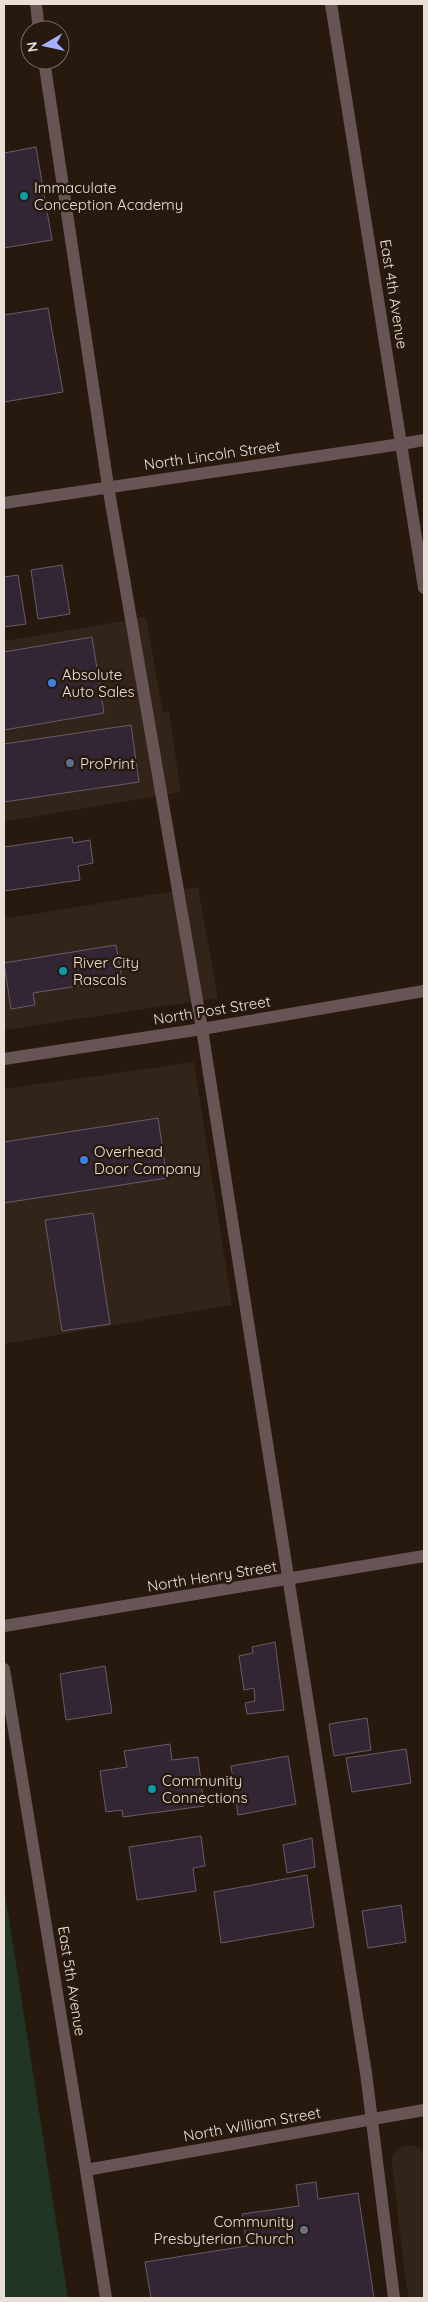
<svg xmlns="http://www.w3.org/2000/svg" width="428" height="2302" font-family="Quicksand,sans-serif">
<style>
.commercial{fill:#322418}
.green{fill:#203524}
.building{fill:#332634;stroke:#695a6a}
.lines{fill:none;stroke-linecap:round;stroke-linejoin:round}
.service{stroke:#675454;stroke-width:12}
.minor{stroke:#675454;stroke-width:12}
.tertiary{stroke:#675454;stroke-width:12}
.culture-dot{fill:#0f9aa8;stroke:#27190d;stroke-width:2}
.shop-dot{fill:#3f7fe0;stroke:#27190d;stroke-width:2}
.service-dot{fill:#5c6f8a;stroke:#27190d;stroke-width:2}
.worship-dot{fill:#6b7280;stroke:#27190d;stroke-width:2}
.labels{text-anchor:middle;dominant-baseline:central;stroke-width:5;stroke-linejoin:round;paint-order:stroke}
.poi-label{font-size:15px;fill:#e9dfd7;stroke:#27190d;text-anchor:start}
.street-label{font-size:15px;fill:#e9dfd7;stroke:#27190d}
</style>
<rect width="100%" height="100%" fill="#27190d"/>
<path class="commercial" d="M146,617L163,713L169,712L181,792L4,822V641Z
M198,887L218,998L4,1030V919Z
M194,1062L232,1305L4,1344V1089Z
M403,2146H415L424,2152V2298H409L405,2277L392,2163L393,2154Z"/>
<path class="green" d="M4,1887L68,2298H4Z"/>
<path class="building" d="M36,147L52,240L4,248V153Z
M48,308L63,392L4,402V315Z
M62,565L70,614L38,619L31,570Z
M18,575L26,624L4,627V577Z
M92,637L104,713L4,730V652Z
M131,725L139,782L4,802V744Z
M72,837L73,843L90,840L93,863L78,866L80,880L4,891V847Z
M116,945L122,979L33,993L35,1005L11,1009L4,963Z
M158,1118L167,1178L4,1203V1142Z
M93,1213L110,1324L62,1331L45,1220Z
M275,1642L284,1710L247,1714L245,1703L255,1701L254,1688L244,1690L239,1656L253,1653L252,1647Z
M105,1666L112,1713L66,1720L60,1674Z
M367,1718L371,1750L334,1756L329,1724Z
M170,1744L172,1760L198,1757L204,1806L123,1817L122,1810L106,1812L100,1771L127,1767L124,1751Z
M406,1749L411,1783L352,1792L346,1758Z
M288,1756L296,1804L238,1815L231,1766Z
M201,1836L205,1866L193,1868L196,1891L137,1900L129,1847Z
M312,1838L315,1867L287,1873L283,1845Z
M307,1875L314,1927L221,1943L214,1892Z
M401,1905L406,1942L368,1948L362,1911Z
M316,2182L318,2199L358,2193L374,2298H151L145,2262L247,2246L242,2214L299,2206L296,2185Z"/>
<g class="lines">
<path class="service" d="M36,4L39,30
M44,60L108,486L202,1029L366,2073L394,2298
M86,2170L106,2298"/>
<path class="minor" d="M4,503L401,444
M4,1059L202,1029L424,991
M4,1626L424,1556
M4,1669L86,2170L424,2110"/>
<path class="tertiary" d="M331,4L424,588
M401,444L424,440"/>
</g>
<g class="culture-dot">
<circle cx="24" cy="196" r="5"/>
<circle cx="63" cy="971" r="5"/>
<circle cx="152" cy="1789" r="5"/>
</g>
<g class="shop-dot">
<circle cx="52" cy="683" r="5"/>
<circle cx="84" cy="1160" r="5"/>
</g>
<circle class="service-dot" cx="70" cy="763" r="5"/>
<circle class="worship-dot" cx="304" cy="2230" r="5"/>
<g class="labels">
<g class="poi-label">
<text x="34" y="187">Immaculate<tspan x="34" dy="17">Conception Academy</tspan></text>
<text x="62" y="674">Absolute<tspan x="62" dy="17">Auto Sales</tspan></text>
<text x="80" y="763">ProPrint</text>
<text x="73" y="962">River City<tspan x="73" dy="17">Rascals</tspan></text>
<text x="94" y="1151">Overhead<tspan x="94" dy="17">Door Company</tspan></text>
<text x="162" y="1780">Community<tspan x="162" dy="17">Connections</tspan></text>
<text x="294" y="2221" text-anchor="end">Community<tspan x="294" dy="17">Presbyterian Church</tspan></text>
</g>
<g class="street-label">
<text transform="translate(394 294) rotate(81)">East 4th Avenue</text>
<text transform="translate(212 455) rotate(-8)">North Lincoln Street</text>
<text transform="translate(212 1010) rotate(-9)">North Post Street</text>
<text transform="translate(212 1576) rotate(-9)">North Henry Street</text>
<text transform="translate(72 1981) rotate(81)">East 5th Avenue</text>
<text transform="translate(252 2124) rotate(-10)">North William Street</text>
</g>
</g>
<rect width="428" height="2302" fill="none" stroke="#e9dfd7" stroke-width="10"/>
<g transform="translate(45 45) rotate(261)"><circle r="24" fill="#27190d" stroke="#75685e"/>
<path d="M0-4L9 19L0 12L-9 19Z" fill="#a5b1fc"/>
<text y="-8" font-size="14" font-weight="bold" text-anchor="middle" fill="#e9dfd7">N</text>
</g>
</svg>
